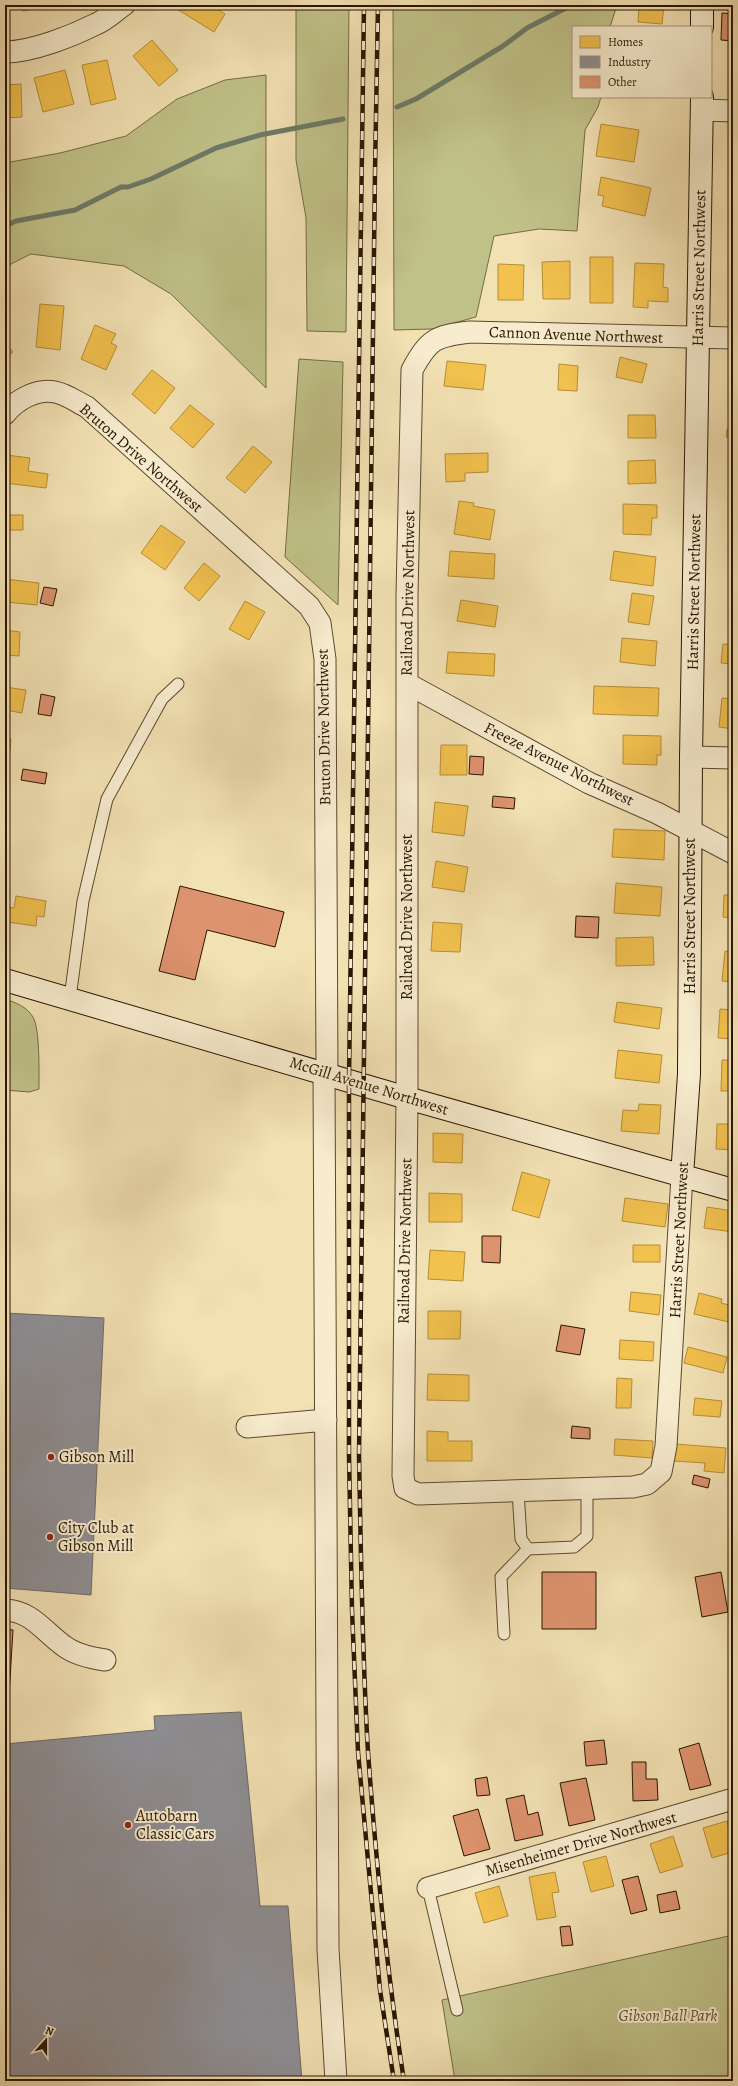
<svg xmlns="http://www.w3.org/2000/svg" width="738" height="2086" font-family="Alegreya,serif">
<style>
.green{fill:#c0c188;stroke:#746b44}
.homes{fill:#f2c14e;stroke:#b68d37}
.industry{fill:#8d8d92;stroke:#6f6966}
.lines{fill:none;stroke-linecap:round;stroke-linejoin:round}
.stream{stroke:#6d7a67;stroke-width:5}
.building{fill:#dd936e;stroke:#291500}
.lane-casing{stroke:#5b482d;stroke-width:13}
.street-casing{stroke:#5b482d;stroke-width:23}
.secondary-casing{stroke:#291500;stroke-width:24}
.lane{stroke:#f7ecce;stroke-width:11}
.street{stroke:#f7ecce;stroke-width:21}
.secondary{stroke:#f7ecce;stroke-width:22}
.rail-casing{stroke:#291500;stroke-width:4.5}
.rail{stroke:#f7ecce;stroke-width:3;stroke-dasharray:9;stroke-linecap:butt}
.poi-dot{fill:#8f2418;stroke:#f7ecce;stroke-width:1.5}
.labels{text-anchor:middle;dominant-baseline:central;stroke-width:4;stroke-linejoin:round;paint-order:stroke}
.street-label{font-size:16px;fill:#291500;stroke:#f7ecce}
.poi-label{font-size:16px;fill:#291500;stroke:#f7ecce;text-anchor:start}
.park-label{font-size:16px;font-style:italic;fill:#5e5130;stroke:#f7ecce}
</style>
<rect width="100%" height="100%" fill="#f2e1b3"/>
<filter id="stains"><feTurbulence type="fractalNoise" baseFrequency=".005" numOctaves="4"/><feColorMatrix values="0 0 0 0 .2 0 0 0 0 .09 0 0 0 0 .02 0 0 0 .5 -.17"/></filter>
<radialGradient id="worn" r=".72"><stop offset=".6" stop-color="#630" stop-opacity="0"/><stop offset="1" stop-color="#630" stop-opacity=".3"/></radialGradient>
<path class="green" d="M296,5H349L346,332L307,331L306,218L296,160Z
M393,5H617L610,27H573V97H601L598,107L585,130L577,231L539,229L494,236L476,317L432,329L394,330Z
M266,75V388L171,294L124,266L31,254L5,267V163L60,153L126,136L177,99L225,80Z
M299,359L343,362L338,605L285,557Z
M5,999C16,1003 26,1006 33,1017C40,1028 39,1074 39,1089L29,1092L5,1090Z
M733,1935V2081H455L442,2000Z"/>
<path class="homes" d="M22,5H48L23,11Z
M180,5H211L225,14L214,32L177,9Z
M639,5H664L662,24L638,22Z
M152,40L178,70L159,86L133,56Z
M107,60L116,99L91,105L82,65Z
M65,70L74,104L43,112L34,78Z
M21,84L22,117L5,118V85Z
M601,124L639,130L634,162L596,156Z
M601,177L651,188L645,216L602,206L604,196L598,195Z
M590,257H613V303H590Z
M570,261V299H543L542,262Z
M635,263L664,264L663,287L668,288V302L648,301V308L633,307Z
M498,264L524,265L523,300H498Z
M40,304L64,306L60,350L36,347Z
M95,325L116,334L111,343L117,346L106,370L81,359Z
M5,343L13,352L5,360Z
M620,357L647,364L642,383L616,377Z
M447,361L486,365L483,390L444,386Z
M559,364L578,366L577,391L558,390Z
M152,370L175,388L155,414L132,394Z
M190,405L214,424L193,448L170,428Z
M628,415H655L656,438H628Z
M727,429H733V438L726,437Z
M253,446L272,462L245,493L226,478Z
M488,453V472L465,473V481L446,482L445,454Z
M7,455L30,458L28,471L48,474L46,488L5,483Z
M655,460L656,483L628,484V461Z
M459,501L474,503L473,506L495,510L490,540L454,534Z
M623,504L657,505V518H652L651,535L623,534Z
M5,515H23V530H5Z
M161,525L185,542L165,570L141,553Z
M450,551L495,554L494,579L448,576Z
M614,551L656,557L653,586L610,580Z
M204,563L220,576L199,601L184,588Z
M5,579L39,583L37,605L5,602Z
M632,593L654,596L649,625L628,622Z
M461,600L498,606L495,627L457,621Z
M245,601L265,612L249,640L229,629Z
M5,630L20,632L19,656L5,655Z
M622,638L657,641L655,666L620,662Z
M723,644L733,645V664L721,663Z
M448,652L495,654L494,676L446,673Z
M594,686L659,688L658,716L593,714Z
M5,687L26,690L22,713L5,710Z
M722,698L733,699V729L719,727Z
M623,735L661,736V755H657V765L623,764Z
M5,738L11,739L9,763H5Z
M441,745H467V775H440Z
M435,802L468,806L464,836L432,832Z
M614,829L665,831L664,860L612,857Z
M436,861L468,867L464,892L432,887Z
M616,883L662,887L660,916L614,913Z
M724,895H733V918L723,917Z
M16,896L46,901L44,917L37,916L36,926L7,922L5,936V907L14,908Z
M433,922L462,924L460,952L431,951Z
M653,937L654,965L616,966V938Z
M725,951L733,952V982L722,981Z
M617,1002L662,1008L659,1029L614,1022Z
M720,1009L733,1010V1039L718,1038Z
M618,1050L662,1055L659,1083L615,1078Z
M722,1060H733V1091H721Z
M639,1104L661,1105L659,1134L621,1131L623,1110L638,1111Z
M717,1124H733V1150L716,1149Z
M433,1133L463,1134L462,1163L433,1162Z
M522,1172L550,1180L539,1218L512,1210Z
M429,1193L462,1194V1222H429Z
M625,1198L668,1204L665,1227L622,1221Z
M707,1207L733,1211V1232L704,1228Z
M633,1245H660V1262H633Z
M430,1250L465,1252L463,1281L428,1279Z
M631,1292L661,1295L659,1315L629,1311Z
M699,1293L722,1299L721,1303L733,1306L729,1322L694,1314Z
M428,1311H461L460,1339H428Z
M620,1340L654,1342L653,1361L619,1359Z
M688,1347L727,1357L723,1373L684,1363Z
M428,1374L469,1375V1401L427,1400Z
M617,1378L632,1379L631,1408H616Z
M695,1398L722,1401L720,1417L693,1415Z
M427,1431L448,1432V1441H472V1461H427Z
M615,1439L653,1441L652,1458L614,1455Z
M676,1444L726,1448L724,1473L704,1471L705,1463L674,1461Z
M727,1821L733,1845V1852L712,1858L703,1828Z
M673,1836L683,1866L660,1873L650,1844Z
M606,1856L614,1886L591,1892L583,1862Z
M555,1872L559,1892L552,1893L556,1917L537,1920L529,1877Z
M499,1886L508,1916L484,1923L475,1893Z"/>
<path class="industry" d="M5,1313L104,1318L91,1595L5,1588L6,1479H5Z
M241,1712L260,1906H288L302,2081H5V1744L155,1730L154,1716Z"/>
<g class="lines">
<path class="stream" d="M397,107L416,99L503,46L527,28L572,5
M5,226L16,221L75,210L121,187H128L151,179L216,148L260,135L343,119"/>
</g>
<path class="building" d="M722,13L733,14V41L721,40Z
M44,587L57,589L53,606L40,603Z
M41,694L55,697L51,716L38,714Z
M470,756L484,757L483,775L469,774Z
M23,769L47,773L45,784L21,780Z
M493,796L515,798L514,809L492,807Z
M180,886L284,912L275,947L207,930L195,980L159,971Z
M576,916L599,917L598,938L575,937Z
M482,1236H501L500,1263L482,1262Z
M561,1325L585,1329L580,1355L556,1351Z
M572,1426L590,1428V1439L571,1438Z
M694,1475L710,1479L708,1488L692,1484Z
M542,1572H596V1629H542Z
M721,1572L728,1612L702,1617L695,1577Z
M5,1629L13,1630L8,1712L5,1711Z
M604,1740L607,1764L586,1766L584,1742Z
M699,1743L711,1785L690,1790L679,1749Z
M632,1762H646V1779H657L658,1800L633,1801Z
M487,1777L490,1795L477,1796L475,1779Z
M586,1778L595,1820L569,1826L560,1783Z
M524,1795L528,1815L538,1812L543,1835L515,1841L506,1799Z
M478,1809L490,1849L464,1856L453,1816Z
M638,1876L647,1910L631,1914L622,1880Z
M676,1891L680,1909L660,1913L657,1895Z
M570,1926L573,1945L562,1946L560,1927Z"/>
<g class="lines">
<g class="lane-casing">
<path id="lane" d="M70,998L83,901L107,799L162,699L178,684
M518,1491L521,1539L528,1549L574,1547L587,1536V1490
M504,1634L501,1577L528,1549
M428,1888L457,2010"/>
</g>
<g class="street-casing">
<path id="street" d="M5,52C32,52 72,36 96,24C106,20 115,11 124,5
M702,110L733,111
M5,414C16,400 37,388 55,392C66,394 77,402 87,407L309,606L320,623L325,659L327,1073
M408,684L589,783L657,813L733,853
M691,757L733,758
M324,1072L328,1949L336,2081
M682,1176L666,1446L661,1472L647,1484L633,1487L418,1494L405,1488L403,1476L407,1098V596L412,370C429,339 435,336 470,332L733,338
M247,1427L326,1420
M5,1610C32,1611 44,1632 64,1646C76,1655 91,1658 105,1660
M428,1888L733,1799"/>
</g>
<g class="secondary-casing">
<path id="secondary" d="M702,27V5
M5,980L407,1098L733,1190
M682,1176L689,1074L691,757L702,97"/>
</g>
<use href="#lane" class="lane"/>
<use href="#street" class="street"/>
<use href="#secondary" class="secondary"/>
<g class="rail-casing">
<path id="rail" d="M364,5L349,1080V1455L352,1610L358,1752L380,1990L394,2081
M378,5L375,171L359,1455C361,1554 362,1653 368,1752C376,1862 387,1972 404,2081"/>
</g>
<use href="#rail" class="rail"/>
</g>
<g class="poi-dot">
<circle cx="51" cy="1457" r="4"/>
<circle cx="50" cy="1537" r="4"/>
<circle cx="128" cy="1825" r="4"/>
</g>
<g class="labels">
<g class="street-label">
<text transform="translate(699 268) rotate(-89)">Harris Street Northwest</text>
<text transform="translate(576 335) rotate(2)">Cannon Avenue Northwest</text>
<text transform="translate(141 458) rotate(41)">Bruton Drive Northwest</text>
<text transform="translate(694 592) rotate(-89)">Harris Street Northwest</text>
<text transform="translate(408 593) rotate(-89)">Railroad Drive Northwest</text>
<text transform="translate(324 727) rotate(-91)">Bruton Drive Northwest</text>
<text transform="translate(559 764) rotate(27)">Freeze Avenue Northwest</text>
<text transform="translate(690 916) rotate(-90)">Harris Street Northwest</text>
<text transform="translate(407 917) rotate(-90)">Railroad Drive Northwest</text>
<text transform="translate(369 1086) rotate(17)">McGill Avenue Northwest</text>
<text transform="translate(679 1240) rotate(-87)">Harris Street Northwest</text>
<text transform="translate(405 1241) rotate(-89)">Railroad Drive Northwest</text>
<text transform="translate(581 1844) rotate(-16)">Misenheimer Drive Northwest</text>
</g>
<g class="poi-label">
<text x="59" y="1457">Gibson Mill</text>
<text x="58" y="1528">City Club at<tspan x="58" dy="18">Gibson Mill</tspan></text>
<text x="136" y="1816">Autobarn<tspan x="136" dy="18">Classic Cars</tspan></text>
</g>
<g class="park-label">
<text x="668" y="2016">Gibson Ball Park</text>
</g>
</g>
<rect width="738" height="2086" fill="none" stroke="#f2e1b3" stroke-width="20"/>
<rect x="6" y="6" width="726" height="2074" fill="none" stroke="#291500" stroke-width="2"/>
<rect x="10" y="10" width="718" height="2066" fill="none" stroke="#291500"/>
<rect x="572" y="26" width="140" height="72" fill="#f7ecce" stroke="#a5967c"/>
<rect x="580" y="36" width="20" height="12" fill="#f2c14e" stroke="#a5967c"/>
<text x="608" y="46" font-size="12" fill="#291500">Homes</text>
<rect x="580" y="56" width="20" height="12" fill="#8d8d92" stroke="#a5967c"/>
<text x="608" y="66" font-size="12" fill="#291500">Industry</text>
<rect x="580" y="76" width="20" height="12" fill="#dd936e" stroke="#a5967c"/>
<text x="608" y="86" font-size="12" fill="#291500">Other</text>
<g transform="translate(46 2040) rotate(21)" stroke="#f7ecce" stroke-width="3" paint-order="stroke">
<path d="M0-3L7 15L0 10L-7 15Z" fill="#291500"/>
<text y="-6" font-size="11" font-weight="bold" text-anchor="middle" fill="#291500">N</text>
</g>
<rect width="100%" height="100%" filter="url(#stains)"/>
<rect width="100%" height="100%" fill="url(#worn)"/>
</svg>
